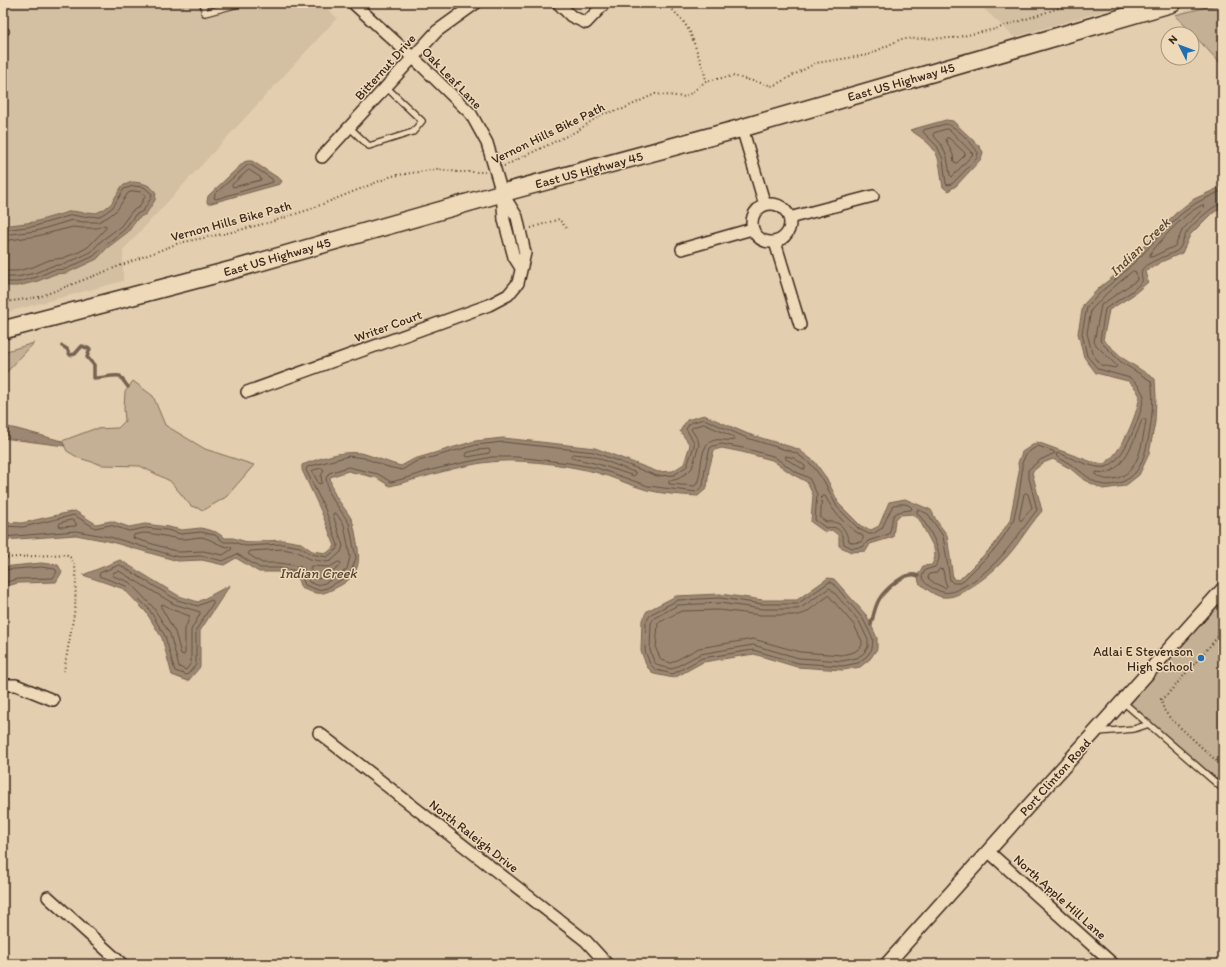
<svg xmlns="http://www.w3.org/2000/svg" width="1226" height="967" font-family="Itim,sans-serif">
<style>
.built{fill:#d3bfa1}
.green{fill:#c4b094;stroke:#806d59}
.water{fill:#9c8872;stroke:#756250}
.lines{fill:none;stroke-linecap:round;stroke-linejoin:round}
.shore{stroke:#625040;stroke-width:1}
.stream{stroke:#756250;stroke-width:3.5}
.service-casing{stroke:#3b2a1e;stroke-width:8}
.minor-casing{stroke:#3b2a1e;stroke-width:14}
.tertiary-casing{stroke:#3b2a1e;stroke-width:16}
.primary-casing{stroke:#3b2a1e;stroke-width:20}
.path{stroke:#3b2a1e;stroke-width:2;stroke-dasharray:1 3;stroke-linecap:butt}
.service{stroke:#eed9b8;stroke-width:5.5}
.minor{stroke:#eed9b8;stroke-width:11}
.tertiary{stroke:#eed9b8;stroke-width:13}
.primary{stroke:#eed9b8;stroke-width:17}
.poi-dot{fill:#1f6fb2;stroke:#eed9b8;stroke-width:1.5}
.labels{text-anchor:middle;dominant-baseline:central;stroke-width:3;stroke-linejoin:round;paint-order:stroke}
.street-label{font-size:13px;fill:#3b2a1e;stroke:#eed9b8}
.poi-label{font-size:13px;fill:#3b2a1e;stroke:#eed9b8;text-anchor:end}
.water-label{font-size:14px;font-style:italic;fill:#584637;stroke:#eed9b8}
</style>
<rect width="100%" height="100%" fill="#e3ceaf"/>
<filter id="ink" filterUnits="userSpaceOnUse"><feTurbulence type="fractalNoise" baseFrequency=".025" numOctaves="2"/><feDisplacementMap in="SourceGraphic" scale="8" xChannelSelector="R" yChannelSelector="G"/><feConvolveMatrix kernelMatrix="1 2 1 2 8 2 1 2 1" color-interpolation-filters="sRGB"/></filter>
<g filter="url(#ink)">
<path class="built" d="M3,3H321L337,18L123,250V281L3,313Z
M978,3H1130L1014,37Z"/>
<path class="green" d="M1223,3V66L1175,15Z
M34,343L3,376V352Z
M133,381L153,396L165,425L205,449L254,465L226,497L204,510L191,506L170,481L140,466L102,465L79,458L67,451L62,441L94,429L118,428L125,421L124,408L125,392Z
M1223,600V789L1122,701Z"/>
<path class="water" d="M946,120L953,121L979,146L983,152L981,159L956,186L948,191L943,187C941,179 941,170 939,162C936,146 922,138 910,130Z
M247,161H252L280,179L282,181L280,184L208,204L207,202L208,196L244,162Z
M132,182C143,183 150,184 156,193L155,200L146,214L138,218L128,232L107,248L97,259L67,273L55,274L38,281L18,286H5L3,284V226L34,222L72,211L84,213L88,212L96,213L103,210L111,204L122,186Z
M1223,186V206L1209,216L1190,235L1182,253L1161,262L1145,272L1148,282L1133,295L1109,310L1103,340L1124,359L1155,379L1156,397L1155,422L1149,454L1139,475L1125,486L1103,489L1084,480L1071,469L1053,459L1043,463L1032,472L1042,511C1033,521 1026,532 1018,543C1005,561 989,576 971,587C961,593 954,598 943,597C934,596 926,588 919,583L918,575L923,566L932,565L935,557L934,548L919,519L912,514L900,515L895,520L893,537L870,544L866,551L851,552L839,546V536L832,530L825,532L811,522L813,495L807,482L792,474L772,460L742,452L722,448L714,450L709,469L707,488L698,496C681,495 663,494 647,490C629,485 613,477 595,472C570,466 543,462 517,461C473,459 432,476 390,486L377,478L348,471L330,477C332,498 342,502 352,520C354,525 355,532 356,537C360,558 362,573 341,585C322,595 321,596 301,588L296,574L278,572H259L236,558L224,565L202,560L178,561L108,541L76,535L3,540V522L22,523L75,511L96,524L111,521L129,527L145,524L168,527L182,530L201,528L216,532L225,538H233L247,542L283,540L301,543L312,551L327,553L335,546L321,511L302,470V465C321,458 345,449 365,454C378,458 389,463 401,466L414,459L475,441L503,438L595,448L658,472L673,471L684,464L690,445L680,431L687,420L704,415L748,434L798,449L815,462L827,479L839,504L861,526L871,530L879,526L889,502L905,499L931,510L936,520L947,535L953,579L959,580L994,545L1010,520L1019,472L1018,463L1022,452L1037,442L1092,462L1104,464C1122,453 1136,417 1140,396L1136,389L1128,381L1096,373L1084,357L1078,333L1083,305L1100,287L1117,274L1139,252L1154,235L1177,212L1194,199Z
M3,426L17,429L62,441L65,446L3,438Z
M120,560L179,596L198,602L230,585L200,631V667L188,681L172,675L162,638L146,612L124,589L83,575Z
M41,563L58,565L62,572L56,582L18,583L3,587V567Z
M828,578L834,579L867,616L877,638V649L870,659L860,667L843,670L797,667L754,654L703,662L674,678L654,674L647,667L641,651L642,620L647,611L676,596L720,594L763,600H797Z"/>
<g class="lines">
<path class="shore" d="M946,124C955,125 974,145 978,153L977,158L953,183L949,185L946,184L943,159L937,146L923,132L924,130Z
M947,129L950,130L973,154L952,177L950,175L947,157L941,144L933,135L934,133Z
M947,138H949L965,153V155L957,163L954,162L953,155L946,140Z
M248,165H251L272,179L273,182L216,199L214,198L215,194Z
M249,170L260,177L261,180L233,187L232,185Z
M1223,190L1196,203L1180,215L1157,238L1142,255L1119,277L1103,290L1087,307L1082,333L1087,356L1098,369L1130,378L1139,386L1144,396C1142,413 1124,462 1106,467C1096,470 1068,457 1059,453L1056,454L1057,457C1062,460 1068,462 1073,466C1081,471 1094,484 1104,485C1115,486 1128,481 1135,473C1149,458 1156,401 1151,381L1121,362L1100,341L1105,309L1131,292L1142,282C1143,279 1140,274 1142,270C1146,261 1174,255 1179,249C1183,244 1183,237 1187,232C1193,224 1214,204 1223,203
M1203,205L1204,208L1183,229L1175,246L1152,257H1150V254C1161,240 1186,211 1203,205Z
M3,230L35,226L72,215L83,217L89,216L98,217L105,213L113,207L124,189L133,186L144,187L152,194L151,198L143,211L135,215L124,230L105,245L94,256L66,269L53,270L37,277L18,282H3
M3,235L36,231L72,220L83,222H98L108,217L117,210L128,193L134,191L141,192L146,195L139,207L132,211L121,226L101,241L91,252L65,264L52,266L35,273L17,277H3
M3,241L37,236L73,227L83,228H97L105,225L107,227L88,247L79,252L63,258L49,260L33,267L17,271H3
M1133,271L1136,272L1137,280L1101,305L1094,342L1097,346L1117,366L1115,368L1101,365L1092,353L1087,333L1091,310L1106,294Z
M1145,419L1146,421C1142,442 1140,475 1113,479C1106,480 1103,479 1096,475V472C1099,472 1103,473 1106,473C1125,469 1136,435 1142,420Z
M704,424L734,437L735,440C727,442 718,437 710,442C698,449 703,479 695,486L669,484V481L678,479L689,471L692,468L699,445L698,440L691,429L693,427Z
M1038,446L1053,451L1055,453L1040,460L1028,470V474L1037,510C1015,538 1000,565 968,584C957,590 949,596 937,590C930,587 923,583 922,576L925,570L935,567C936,565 939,561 939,558C941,548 924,519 917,513V510H919L928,514L943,536L950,580L953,583H961L997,547L1013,522L1019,495L1022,472V463L1026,454Z
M477,450L489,449L490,451L489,453L468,457L466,456L467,453Z
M573,454L593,456L631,471L635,472L636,474L634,476L598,464L572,458L571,456Z
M786,456L794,458L805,466V469H803L786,459Z
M322,468L324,470L321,476L322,483L319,484L312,471Z
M1026,493L1028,494L1032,508L1021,521L1019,518L1024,494Z
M822,496H825C834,513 846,527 863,536V539L861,542L853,543L849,541C845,529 841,520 826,522L821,518Z
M334,513H336L344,525L348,545L350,557L347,569L338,576L325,583L317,585L309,582L304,569L299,566L279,563H262L248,554L250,551L283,549L298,552L310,559L326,562L331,561L341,552L343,546L333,515Z
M72,520L76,523V526L61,527L59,526L60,523Z
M3,526L23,527L74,515L95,528L110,525L129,531L145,528L167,530L181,534L201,532L215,535L224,542H233L246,546L283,544L300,547L311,554L327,557L337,549L338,545L325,509L306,470L307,467L349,456L364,458L388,467L402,470L415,462L476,445L503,442L594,452L657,476L674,475L687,466L694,446V442L686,429L690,423L704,419L747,438L796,453L812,465L824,481L837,507L859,529L869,534H873L882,528L893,505C900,504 907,502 912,508L911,510C887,512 895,517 889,534L868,541L863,547L852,548L844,544C842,532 839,525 826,528L815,520L817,494L809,478L794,471L773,456L743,448L722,444L713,446L710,448L705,468L703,486L696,492L648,486L597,468L569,463L517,457H492L462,463L431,470L410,477L391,482L378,474L348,467L329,473L326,478L329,494L349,523L356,558L351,572L341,580L327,588L318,590L305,585L300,573L298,571L279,568H260L237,554L223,561L202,556L178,557L110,537L76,531L3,537
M145,533C157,534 168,537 179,539C187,540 194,537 201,537C213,539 219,547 231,547L232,549L223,555L203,551L179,552L133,538L134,535Z
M339,562L341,563V565L334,571L319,579L313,577L310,568L311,566L329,567Z
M120,565L177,600L198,606L211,600L213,601V603L196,630V665L187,675L175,671L165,636L149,609L126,586L99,576L100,573Z
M940,569L943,570L945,581L947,586L945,588L934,583L928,578L929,574L936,573Z
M3,570L41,567L55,569L57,572L53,578L18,579L3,583
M119,571L174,604L200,612V614L191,630V663L186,670L179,667L170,634L153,607L129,582L113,576V573Z
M830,582L833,583L863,619L873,639L872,649L867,656L858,663L843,666L798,663L753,650L702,658L673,674L656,670L650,664L645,651L646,622L651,614L678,600L720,598L762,604H797Z
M830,588L859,621L868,640V647L864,653L857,658L842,661L799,658L753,645L700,654L672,669L659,666L654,662L650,650L651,623L654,618L678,605L720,603L762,609H797L802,607Z
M829,596L854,625L862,641V645L860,648L854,652L842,655L800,652L753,639L699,648L671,663L661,660L656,649L658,623L681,611L719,610L761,615H799L805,613Z
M161,605L163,604L173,610L190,616L185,629V653L184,655L181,654L175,632L161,607Z"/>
<path class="stream" d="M62,346L67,349L70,355L75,354L82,346L90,349L87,357L94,365V378C103,378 111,375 120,376L128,387
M871,625C873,617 875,605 880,598C886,589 906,570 918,576"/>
<g class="service-casing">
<path id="service" d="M203,3L205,13L242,3
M3,32L6,31
M349,127L369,146L413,132L422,121L386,87
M1122,701L1223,789
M1098,732L1134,729L1149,724"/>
</g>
<g class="minor-casing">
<path id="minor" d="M353,3L422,66L471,114L487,143L502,193L504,220L514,257L521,268
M558,3L571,16L586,23L605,3
M742,128L765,205
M322,157L437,31L476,3
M752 223a19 19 0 1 1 38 0a19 19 0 1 1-38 0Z
M789,218L873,196
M775,242L800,325
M682,249L752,229
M247,392L489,305L508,295L518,283L525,253L517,217L502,193
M3,685H16L53,700
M319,733L586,941L607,964
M988,851L1113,964
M48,897L122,964"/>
</g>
<g class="tertiary-casing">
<path id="tertiary" d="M887,964L1223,589"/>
</g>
<g class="primary-casing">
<path id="primary" d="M3,330L232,270L502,193L742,128L1173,3"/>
</g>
<path class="path" d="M670,7L683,21L690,32L704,71L706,81
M504,166L577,131L602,114L623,109L655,94L686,97L706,81L733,76L773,86L816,63L868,55L901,39L953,38L996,29L1074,3
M531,228L559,219L566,228
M3,304L6,302L39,297L179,243L232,232L271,222L308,210L392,176L437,169L458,172H485
M3,558L66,554L71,558L75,566L76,580L75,608L64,671
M1223,631L1167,695L1161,699L1164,710L1170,718L1223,767"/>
<use href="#service" class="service"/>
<use href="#minor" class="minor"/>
<use href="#tertiary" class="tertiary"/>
<use href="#primary" class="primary"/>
</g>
</g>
<circle class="poi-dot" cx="1201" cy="658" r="4"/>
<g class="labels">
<g class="street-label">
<text transform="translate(385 67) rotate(-48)">Bitternut Drive</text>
<text transform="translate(452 78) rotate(46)">Oak Leaf Lane</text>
<text transform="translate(901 82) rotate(-16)">East US Highway 45</text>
<text transform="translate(548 133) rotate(-26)">Vernon Hills Bike Path</text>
<text transform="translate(589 170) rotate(-15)">East US Highway 45</text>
<text transform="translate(231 221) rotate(-15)">Vernon Hills Bike Path</text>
<text transform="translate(277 257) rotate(-16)">East US Highway 45</text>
<text transform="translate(388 326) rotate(-20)">Writer Court</text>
<text transform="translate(1055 777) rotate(-48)">Port Clinton Road</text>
<text transform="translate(474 836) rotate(38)">North Raleigh Drive</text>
<text transform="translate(1060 897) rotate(42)">North Apple Hill Lane</text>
</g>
<g class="poi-label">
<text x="1193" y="651">Adlai E Stevenson<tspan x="1193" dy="15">High School</tspan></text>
</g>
<g class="water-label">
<text transform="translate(1140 247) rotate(-44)">Indian Creek</text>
<text x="318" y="573">Indian Creek</text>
</g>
</g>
<rect width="1226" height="967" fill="none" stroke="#eed9b8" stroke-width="16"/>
<rect x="8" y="8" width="1210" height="951" fill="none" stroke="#3b2a1e" stroke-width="1.5" filter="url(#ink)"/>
<g transform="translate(1180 46) rotate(312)"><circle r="19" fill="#eed9b8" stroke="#a6937a"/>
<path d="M0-3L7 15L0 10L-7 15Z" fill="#1f6fb2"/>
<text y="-6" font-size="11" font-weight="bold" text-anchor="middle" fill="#3b2a1e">N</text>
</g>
</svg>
